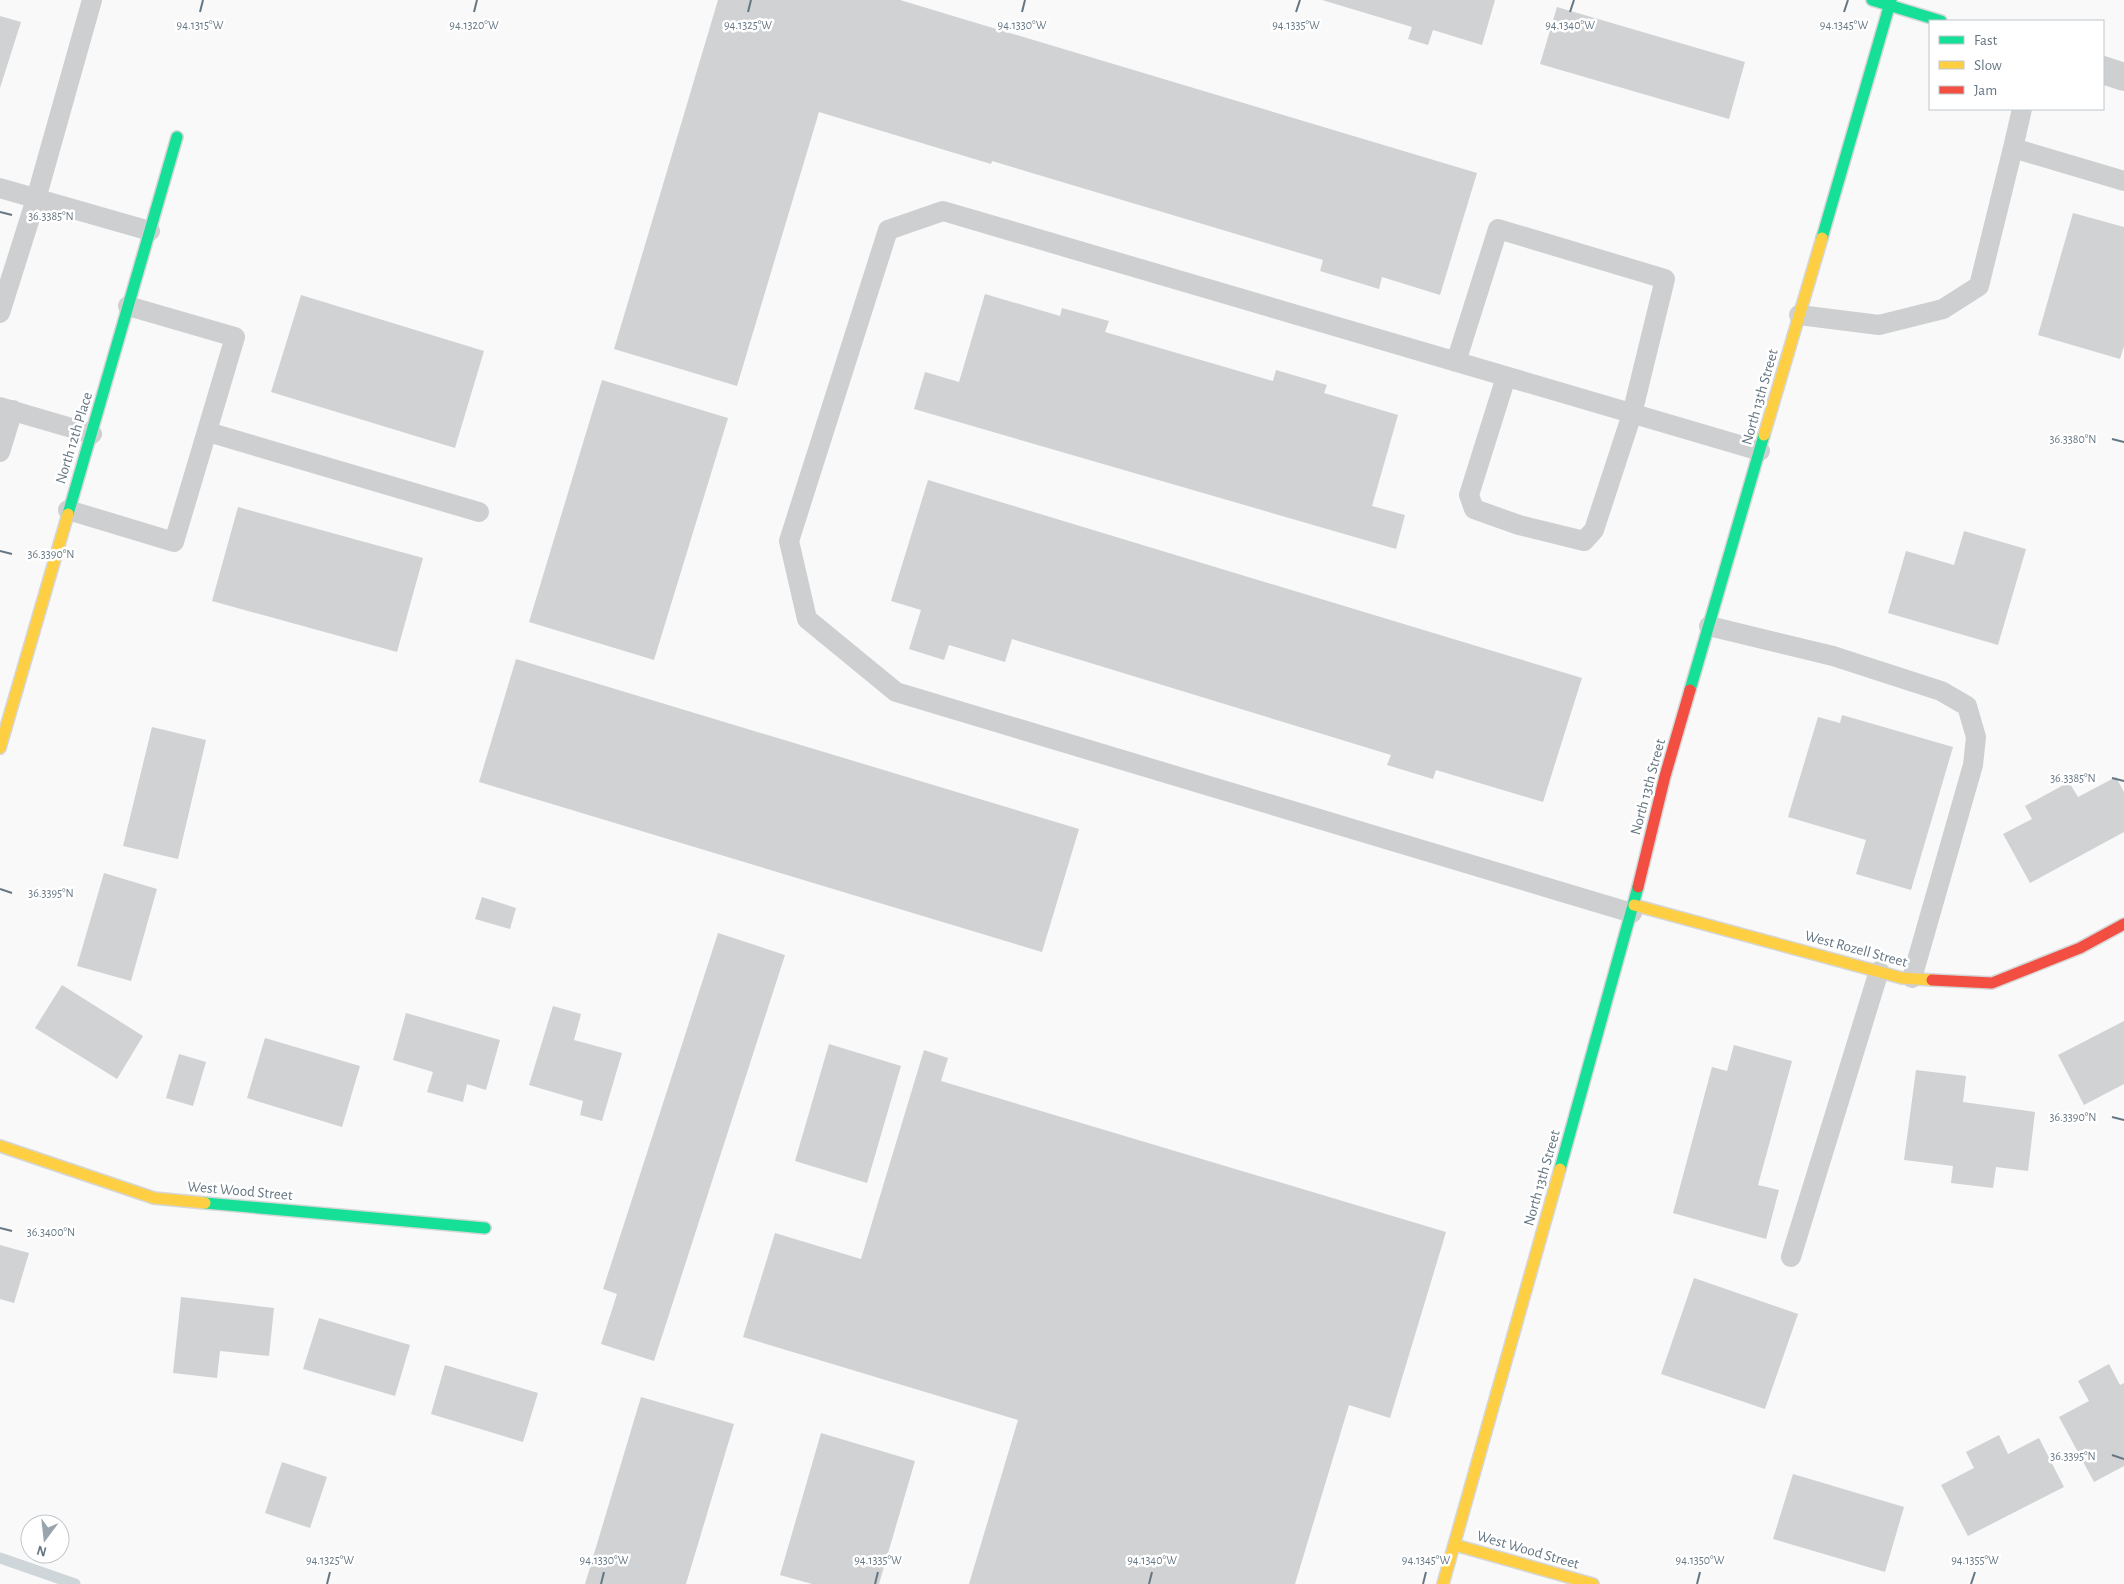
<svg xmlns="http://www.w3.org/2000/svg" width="2124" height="1584" font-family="'Alegreya Sans',sans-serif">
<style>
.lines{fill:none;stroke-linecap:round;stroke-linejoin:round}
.stream{stroke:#ced6d9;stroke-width:11}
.building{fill:#d0d2d3}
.fast-casing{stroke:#d5d6d7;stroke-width:14}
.slow-casing{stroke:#d5d6d7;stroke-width:14}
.jam-casing{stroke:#d5d6d7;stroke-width:14}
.lane{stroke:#cecfd0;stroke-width:20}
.street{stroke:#cecfd0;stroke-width:28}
.fast{stroke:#16e098;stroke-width:11}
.slow{stroke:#ffcf43;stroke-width:11}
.jam{stroke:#f24e42;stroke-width:11}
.ticks{fill:none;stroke:#657683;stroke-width:2}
.labels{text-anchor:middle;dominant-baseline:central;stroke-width:5;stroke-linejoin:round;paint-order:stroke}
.street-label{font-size:15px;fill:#657683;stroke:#fff}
.ticks-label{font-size:12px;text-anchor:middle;fill:#657683;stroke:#fff;stroke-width:5;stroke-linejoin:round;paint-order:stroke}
</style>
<rect width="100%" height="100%" fill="#f9f9f9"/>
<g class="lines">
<path class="stream" d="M0,1558L75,1584"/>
</g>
<path class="building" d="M718,0H900L1477,173L1440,295L1382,277L1379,289L1320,271L1323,260L992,161L991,164L819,112L737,386L614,349Z
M1322,0H1495L1482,45L1433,30L1428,45L1408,39L1412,27Z
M1557,7L1745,62L1729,119L1540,64Z
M0,16L21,22L0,88Z
M2073,213L2124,227V346L2120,359L2038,335Z
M985,294L1060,316L1062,308L1109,321L1105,332L1273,381L1276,370L1327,385L1324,393L1398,415L1372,506L1405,515L1396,549L914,409L925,372L959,382Z
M301,295L484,351L455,448L271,392Z
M602,380L728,418L654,660L529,622Z
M928,480L1582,678L1543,802L1436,770L1433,779L1387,765L1391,755L1012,639L1005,662L949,645L944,660L909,649L921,610L891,601Z
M238,507L423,558L397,652L212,601Z
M1964,531L2026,549L1998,645L1888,613L1906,551L1954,565Z
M516,659L1079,829L1042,952L479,782Z
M1842,715L1953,747L1911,890L1856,874L1866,840L1788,817L1818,717L1840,723Z
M152,727L206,740L178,859L123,846Z
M2116,777L2124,792V832L2030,883L2003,834L2032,819L2025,806L2069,782L2078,797Z
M104,873L157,889L131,981L77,966Z
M482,897L516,908L510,929L475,919Z
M718,933L785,955L654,1361L601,1344L617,1294L603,1289Z
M62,985L143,1036L117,1079L35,1028Z
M553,1006L581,1014L574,1040L622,1053L602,1121L580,1115L583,1101L529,1085Z
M406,1013L500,1040L486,1090L467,1084L463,1102L427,1092L433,1072L393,1060Z
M2124,1021V1084L2084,1105L2058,1055Z
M265,1038L360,1066L342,1127L247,1098Z
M829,1044L901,1066L867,1183L795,1161Z
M1734,1045L1792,1061L1758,1185L1779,1190L1766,1239L1673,1213L1712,1067L1727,1071Z
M924,1050L948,1058L941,1081L1446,1232L1390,1418L1349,1405L1295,1584H969L1018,1420L743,1337L775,1233L861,1259Z
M179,1054L206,1062L193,1106L166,1098Z
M1916,1070L1966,1076L1963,1102L2035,1112L2028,1171L1996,1167L1993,1188L1951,1183L1953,1166L1904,1160Z
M0,1245L29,1253L14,1303L0,1299Z
M1694,1278L1798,1314L1765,1409L1661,1374Z
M181,1297L274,1308L269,1356L220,1351L217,1378L173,1373Z
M319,1318L410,1345L395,1396L303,1369Z
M2109,1364L2120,1385L2124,1383V1466L2094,1482L2059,1417L2089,1401L2078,1381Z
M445,1365L538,1393L523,1442L431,1414Z
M641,1397L734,1424L686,1584H585Z
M821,1433L915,1461L879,1584H812L780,1575Z
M1999,1435L2008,1454L2039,1438L2064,1487L1968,1536L1941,1485L1974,1468L1966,1452Z
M282,1462L327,1477L310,1528L265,1513Z
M1793,1474L1904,1507L1885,1572L1773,1539Z"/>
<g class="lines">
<g class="fast-casing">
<path id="fast" d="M1872,0L1941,21
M1822,238L1891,0
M68,514L177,137
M1690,690L1764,435
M1560,1169L1638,887
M205,1203L485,1228"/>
</g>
<g class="slow-casing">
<path id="slow" d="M1764,435L1822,238
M0,748L68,514
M1634,905L1902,978L1932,980
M0,1146L154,1198L205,1203
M1455,1545L1593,1584
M1443,1584L1560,1169"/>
</g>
<g class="jam-casing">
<path id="jam" d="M1638,887L1665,776L1690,690
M1932,980L1992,983L2080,948L2124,924"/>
</g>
<path class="lane" d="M2022,109L2013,148L2124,181
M0,188L150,231
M0,313L36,199L92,0
M1799,315L1879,325L1943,309L1979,286L2013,148
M1456,362L1498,229L1665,279L1632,414L1594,530L1584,541L1519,525L1474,509L1469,495L1506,377
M0,407L92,434
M208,432L479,512
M0,452L13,410
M68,510L174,542L235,337L128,306
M1709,626L1833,656L1941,691L1967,706L1976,737L1973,765L1912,978
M1632,913L896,692L807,619L789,541L888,230L943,211L1760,451
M1791,1257L1879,971"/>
<path class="street" d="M2103,70L2124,77"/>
<use href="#fast" class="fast"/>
<use href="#slow" class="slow"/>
<use href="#jam" class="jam"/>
</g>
<path class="ticks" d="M200,12L203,0M474,12L477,0M748,12L751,0M1022,12L1025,0M1296,12L1300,0M1570,12L1574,0M1844,12L1848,0M0,212L12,215M2112,439L2124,442M0,551L12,554M2112,778L2124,781M0,889L12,893M2112,1117L2124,1120M0,1228L12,1231M2112,1455L2124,1459M327,1584L330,1572M601,1584L604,1572M875,1584L878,1572M1149,1584L1152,1572M1423,1584L1426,1572M1697,1584L1700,1572M1971,1584L1975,1572"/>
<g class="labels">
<g class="street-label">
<text transform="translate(1760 397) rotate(-74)">North 13th Street</text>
<text transform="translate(74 438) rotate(-73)">North 12th Place</text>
<text transform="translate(1648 787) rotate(-75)">North 13th Street</text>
<text transform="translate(1856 949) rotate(15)">West Rozell Street</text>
<text transform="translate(1542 1178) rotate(-74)">North 13th Street</text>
<text transform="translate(240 1191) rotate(5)">West Wood Street</text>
<text transform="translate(1528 1550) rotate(16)">West Wood Street</text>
</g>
</g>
<g class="ticks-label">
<text x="200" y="29">94.1315°W</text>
<text x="474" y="29">94.1320°W</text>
<text x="748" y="29">94.1325°W</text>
<text x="1022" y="29">94.1330°W</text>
<text x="1296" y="29">94.1335°W</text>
<text x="1570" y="29">94.1340°W</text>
<text x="1844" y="29">94.1345°W</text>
<text x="51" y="220">36.3385°N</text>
<text x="2073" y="443">36.3380°N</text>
<text x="51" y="558">36.3390°N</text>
<text x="2073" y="782">36.3385°N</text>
<text x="51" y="897">36.3395°N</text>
<text x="2073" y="1121">36.3390°N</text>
<text x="51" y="1236">36.3400°N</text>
<text x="2073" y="1460">36.3395°N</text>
<text x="330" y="1564">94.1325°W</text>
<text x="604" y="1564">94.1330°W</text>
<text x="878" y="1564">94.1335°W</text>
<text x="1152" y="1564">94.1340°W</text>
<text x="1426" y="1564">94.1345°W</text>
<text x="1700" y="1564">94.1350°W</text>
<text x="1975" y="1564">94.1355°W</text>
</g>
<rect x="1929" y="20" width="175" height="90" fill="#ffffff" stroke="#c1c8cd"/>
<rect x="1939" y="36" width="25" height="8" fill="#16e098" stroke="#c1c8cd"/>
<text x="1974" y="45" font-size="15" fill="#657683">Fast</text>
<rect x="1939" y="61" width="25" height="8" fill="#ffcf43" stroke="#c1c8cd"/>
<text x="1974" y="70" font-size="15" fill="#657683">Slow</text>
<rect x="1939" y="86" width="25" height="8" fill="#f24e42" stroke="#c1c8cd"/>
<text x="1974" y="95" font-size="15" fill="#657683">Jam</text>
<g transform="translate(45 1539) rotate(195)"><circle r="24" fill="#ffffff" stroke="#c1c8cd"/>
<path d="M0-4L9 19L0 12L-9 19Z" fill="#99a4ac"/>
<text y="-8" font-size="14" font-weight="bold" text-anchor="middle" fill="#657683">N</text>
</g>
</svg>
